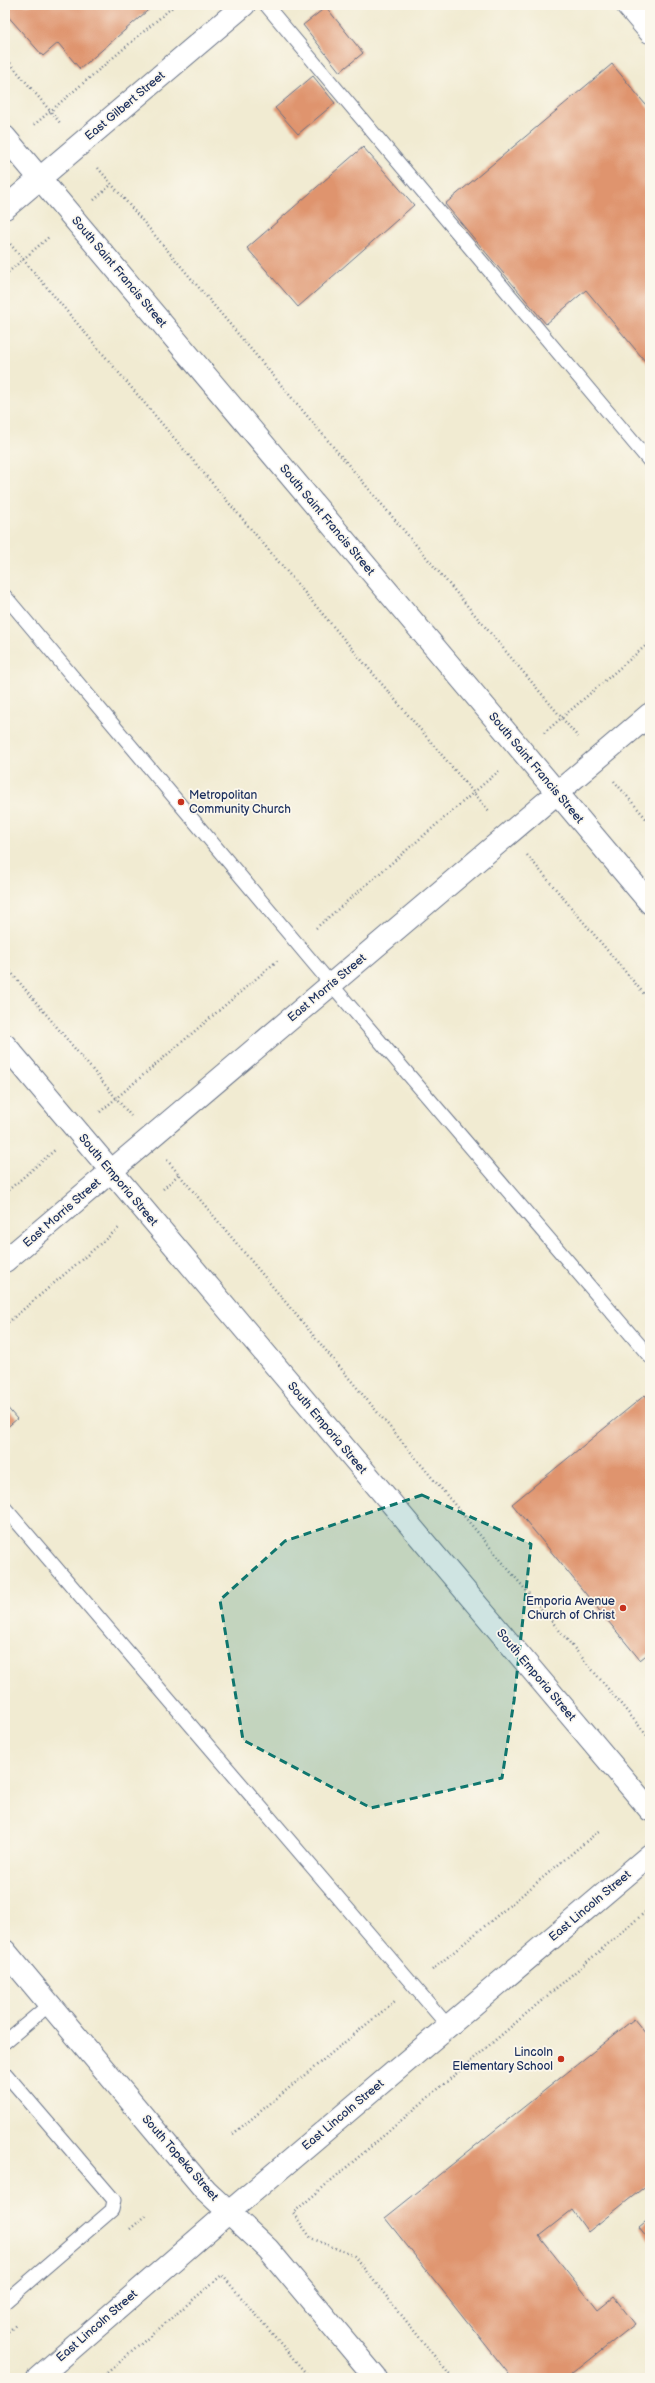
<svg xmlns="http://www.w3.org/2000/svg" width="655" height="2383" font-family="'Balsamiq Sans',sans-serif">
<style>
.building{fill:#df946e}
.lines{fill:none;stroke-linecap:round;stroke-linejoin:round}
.service-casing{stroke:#667187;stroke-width:15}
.minor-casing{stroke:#667187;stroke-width:24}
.tertiary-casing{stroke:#667187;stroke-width:24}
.path{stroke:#667187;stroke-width:2.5;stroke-dasharray:1 3;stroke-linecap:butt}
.service{stroke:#fff;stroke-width:13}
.minor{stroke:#fff;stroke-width:22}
.tertiary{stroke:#fff;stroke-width:22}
.marked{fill:#0f766e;fill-opacity:0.2;stroke:#0f766e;stroke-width:3;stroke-dasharray:8 5;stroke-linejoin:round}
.poi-dot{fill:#c8321e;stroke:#fbf7ec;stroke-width:1.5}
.labels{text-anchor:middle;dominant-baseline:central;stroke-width:3.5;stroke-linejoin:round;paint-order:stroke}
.street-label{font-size:12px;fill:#1b2f5e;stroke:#fbf7ec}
.poi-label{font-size:12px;fill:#1b2f5e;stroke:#fbf7ec;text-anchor:end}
</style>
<rect width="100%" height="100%" fill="#fbf7ec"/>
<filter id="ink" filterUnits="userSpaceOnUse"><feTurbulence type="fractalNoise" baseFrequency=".025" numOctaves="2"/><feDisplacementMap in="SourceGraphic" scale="8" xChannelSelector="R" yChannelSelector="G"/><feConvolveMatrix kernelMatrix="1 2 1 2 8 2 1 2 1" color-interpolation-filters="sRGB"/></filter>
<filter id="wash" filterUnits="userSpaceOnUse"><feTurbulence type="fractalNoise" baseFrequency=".012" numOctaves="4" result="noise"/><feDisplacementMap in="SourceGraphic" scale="16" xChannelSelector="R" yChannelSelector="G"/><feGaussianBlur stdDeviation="0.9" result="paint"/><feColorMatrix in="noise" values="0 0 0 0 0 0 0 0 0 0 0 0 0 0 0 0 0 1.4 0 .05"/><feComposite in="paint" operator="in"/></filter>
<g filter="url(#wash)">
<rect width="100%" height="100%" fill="#f1ebd2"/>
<g id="blocks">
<path class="building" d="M5,5H154L80,69L58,43L43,56L5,13Z
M326,7L363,53L340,72L303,25Z
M612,64L650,110V367L586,290L546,324L445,204Z
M313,76L335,103L298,134L275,108Z
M363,147L414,205L298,307L247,248Z
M645,1395L650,1401V1652L640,1660L512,1504Z
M5,1405L17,1419L5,1429Z
M634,2019L650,2039V2188L647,2185L588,2232L572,2210L539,2236L598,2310L614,2297L635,2324L567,2378H512L385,2218Z
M650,2218V2241L639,2227Z"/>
</g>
</g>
<g filter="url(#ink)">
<use href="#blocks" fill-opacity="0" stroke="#667187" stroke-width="1"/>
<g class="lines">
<g class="service-casing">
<path id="service" d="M266,5L650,462
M5,596L331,984L650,1357
M5,1508L448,2026
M5,2042L50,2004
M5,2073L114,2200L112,2210L5,2302"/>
</g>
<g class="minor-casing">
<path id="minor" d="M627,5L650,32
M5,137L650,903
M5,208L244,5
M5,1261L650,714"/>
</g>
<g class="tertiary-casing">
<path id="tertiary" d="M5,1045L650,1810
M5,1951L205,2190L268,2249L376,2378
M38,2378L229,2212L650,1855"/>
</g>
<path class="path" d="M5,57L61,124
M34,125L175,5
M98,168L578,737
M94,200L112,184
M5,238L490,812
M5,275L50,236
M544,733L650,642
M614,781L650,823
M527,855L650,1001
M316,928L500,770
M5,965L131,1116
M100,1112L278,960
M167,1160L650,1739
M163,1189L179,1174
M5,1193L56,1149
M5,1325L120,1227
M432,1970L600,1830
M233,2134L395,2001
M130,2229L148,2214
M5,2334L16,2325
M101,2378L222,2275L310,2378
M452,2378L354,2256L311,2238L293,2213L650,1908"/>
<use href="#service" class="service"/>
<use href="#minor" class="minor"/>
<use href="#tertiary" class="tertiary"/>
</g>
</g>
<path class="marked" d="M422,1495L531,1544L514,1701L502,1778L371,1808L243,1740L220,1600L285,1541Z"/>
<g class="poi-dot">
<circle cx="181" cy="802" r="4"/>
<circle cx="623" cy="1608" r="4"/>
<circle cx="561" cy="2059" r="4"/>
</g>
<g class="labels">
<g class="street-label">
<text transform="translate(125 106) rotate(-40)">East Gilbert Street</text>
<text transform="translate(119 272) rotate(50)">South Saint Francis Street</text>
<text transform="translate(327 520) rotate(50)">South Saint Francis Street</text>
<text transform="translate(536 768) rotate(50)">South Saint Francis Street</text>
<text transform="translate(327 988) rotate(-40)">East Morris Street</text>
<text transform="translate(118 1180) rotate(50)">South Emporia Street</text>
<text transform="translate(62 1213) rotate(-41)">East Morris Street</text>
<text transform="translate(327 1428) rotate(50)">South Emporia Street</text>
<text transform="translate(536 1675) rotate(50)">South Emporia Street</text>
<text transform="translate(590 1906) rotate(-40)">East Lincoln Street</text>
<text transform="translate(343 2115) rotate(-40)">East Lincoln Street</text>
<text transform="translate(180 2158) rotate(49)">South Topeka Street</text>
<text transform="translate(97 2326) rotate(-41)">East Lincoln Street</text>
</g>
<g class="poi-label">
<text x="189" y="795" text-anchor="start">Metropolitan<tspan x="189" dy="14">Community Church</tspan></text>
<text x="615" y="1601">Emporia Avenue<tspan x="615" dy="14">Church of Christ</tspan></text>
<text x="553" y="2052">Lincoln<tspan x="553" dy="14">Elementary School</tspan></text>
</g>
</g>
<rect width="655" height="2383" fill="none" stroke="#fbf7ec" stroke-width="20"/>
</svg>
